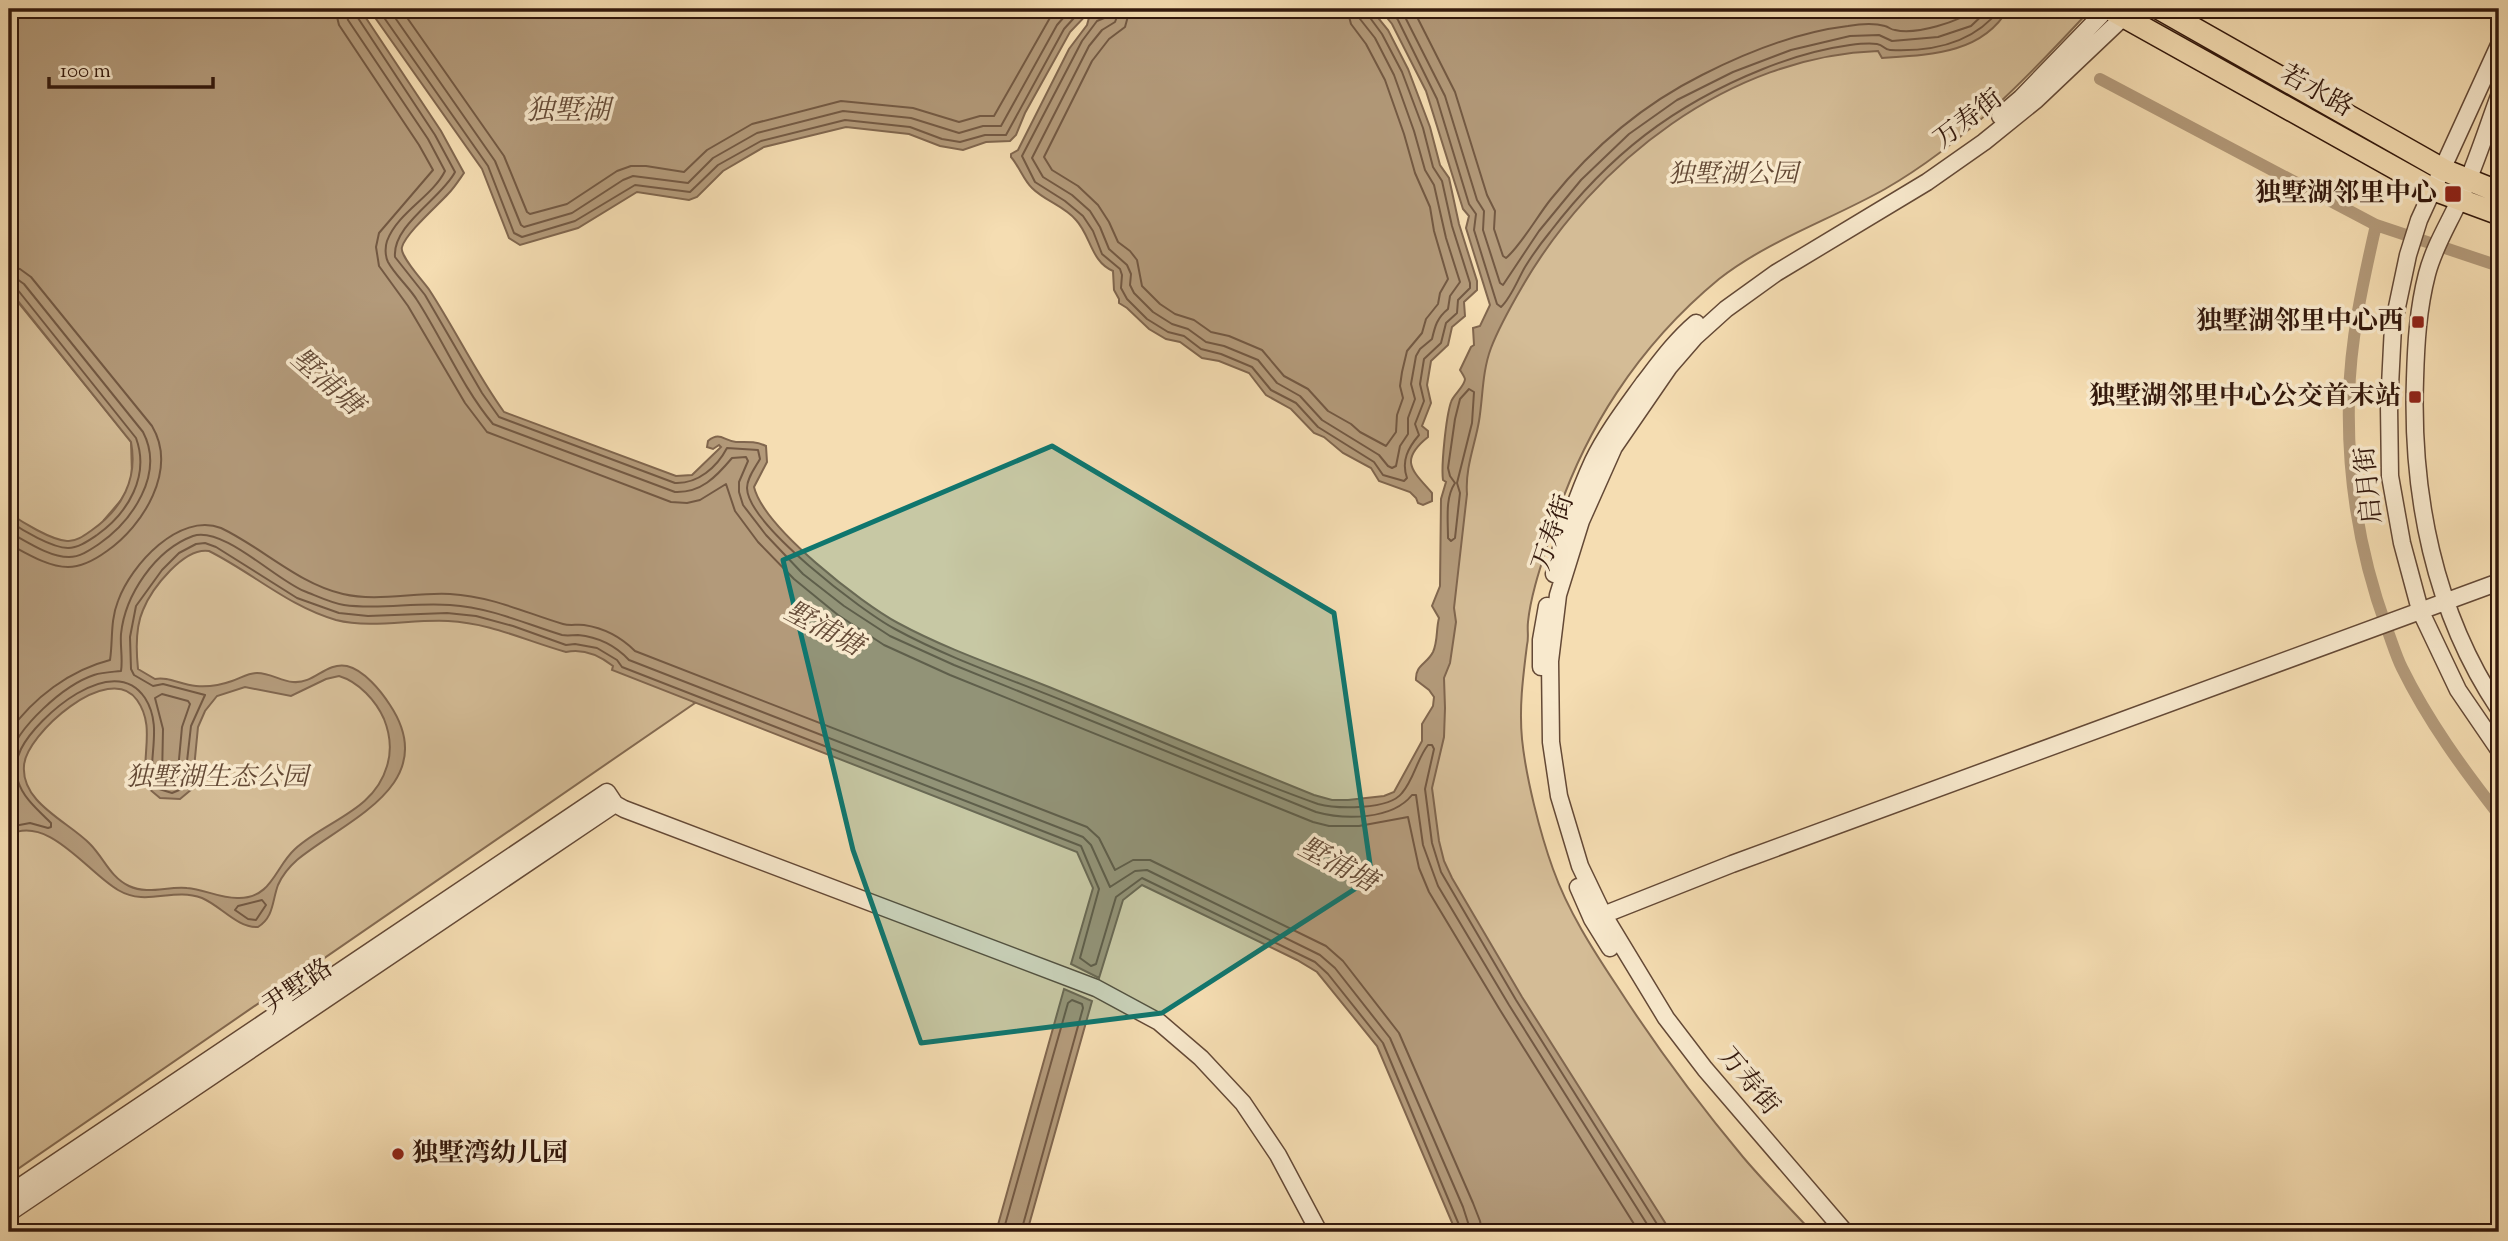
<svg xmlns="http://www.w3.org/2000/svg" width="2508" height="1241" font-family="'Sorts Mill Goudy','Noto Serif SC',serif">
<style>
.green{fill:#d4bc96;stroke:#846a51;stroke-width:2}
.water{fill:#b39a7a;stroke:#80664e;stroke-width:2;fill-rule:evenodd}
.lines{fill:none;stroke-linecap:round;stroke-linejoin:round}
.shore{stroke:#735943;stroke-width:2}
.canal{stroke:#b39a7a;stroke-width:12}
.minor-casing{stroke:#644936;stroke-width:19}
.major-casing{stroke:#33180c;stroke-width:24}
.minor{stroke:#f8e9cd;stroke-width:16}
.major{stroke:#f5ddb2;stroke-width:21}
.marked{fill:#0f766e;fill-opacity:0.2;stroke:#0f766e;stroke-width:5;stroke-linejoin:round}
.poi-dot{fill:#8f2418;stroke:#f8e9cd;stroke-width:2.5}
.labels{text-anchor:middle;dominant-baseline:central;stroke-width:7;stroke-linejoin:round;paint-order:stroke}
.street-label{font-size:26px;fill:#33180c;stroke:#f8e9cd}
.park-label{font-size:26px;font-style:italic;fill:#634935;stroke:#f8e9cd}
.poi-label{font-size:26px;font-weight:bold;fill:#33180c;stroke:#f8e9cd;text-anchor:end}
.water-label{font-size:28px;font-style:italic;fill:#664c38;stroke:#f8e9cd}
</style>
<rect width="100%" height="100%" fill="#f5ddb2"/>
<filter id="stains"><feTurbulence type="fractalNoise" baseFrequency=".00286" numOctaves="4"/><feColorMatrix values="0 0 0 0 .2 0 0 0 0 .09 0 0 0 0 .02 0 0 0 .5 -.17"/></filter>
<radialGradient id="worn" r=".72"><stop offset=".6" stop-color="#630" stop-opacity="0"/><stop offset="1" stop-color="#630" stop-opacity=".3"/></radialGradient>
<path class="green" d="M2004,9H2091C2029,76 1965,143 1885,189C1830,220 1769,240 1719,279C1639,345 1582,432 1552,531C1543,560 1531,592 1528,622C1527,630 1529,638 1527,645C1523,677 1519,707 1522,739C1526,778 1540,833 1553,869C1568,911 1593,950 1617,986C1655,1045 1698,1103 1743,1157C1765,1183 1789,1207 1812,1232H1633L1410,828L1437,731L1462,486L1489,345L1544,240L1636,141L1703,97L1774,67Z
M9,291L131,441L132,476L128,492L104,520L181,558L205,542L500,608L661,679L695,703L9,1175Z"/>
<path class="water" d="M9,9H360L441,131L464,173C459,180 454,188 448,194C437,206 406,233 402,247C399,256 425,283 430,291C456,331 476,373 504,412L676,476L692,475L721,447L719,445L713,449L707,447L708,441C720,431 724,441 736,442C747,442 755,441 766,446L767,462L754,487C764,528 861,603 898,623C946,649 999,667 1049,687C1137,723 1226,759 1314,795L1332,800H1348L1384,796L1394,792L1422,741V724L1433,706L1434,697L1429,690L1416,680C1415,665 1427,664 1433,652C1438,641 1436,629 1439,618L1432,606L1440,586L1441,499L1446,482L1443,480C1441,466 1446,417 1451,402C1453,395 1465,386 1465,379C1464,376 1462,373 1460,370L1471,347L1474,345L1473,328L1480,326L1490,305L1466,228L1469,216L1463,209L1426,91L1392,24L1380,9H2008C1982,54 1929,55 1882,58L1878,51C1730,56 1594,162 1522,287C1511,306 1499,327 1491,348C1482,372 1483,397 1479,421C1475,445 1465,468 1467,494L1454,608L1456,622L1450,663L1444,678L1445,708L1444,737L1432,788L1439,841L1444,861L1452,878L1522,997L1671,1232H1456L1377,1046L1317,972L1297,960L1142,885L1123,900L1099,978L1071,964L1093,888L1077,852L612,670L613,666C599,655 584,648 566,652C526,641 491,623 448,621C412,619 371,629 336,620C288,606 253,573 209,551C184,547 152,588 143,610C135,628 136,650 138,669L155,679C168,676 181,685 196,686C208,687 221,685 232,681C241,678 248,673 257,673C271,673 280,681 293,682C315,684 325,662 347,666C364,670 381,691 390,705C443,785 344,821 297,860C289,867 282,876 278,885C272,901 274,917 258,927C237,928 221,906 202,898C172,887 147,907 118,890C87,872 48,814 9,835V513C22,522 51,540 67,541C76,542 85,535 92,530C122,509 138,479 131,442L9,290ZM339,676C359,682 376,701 384,719C390,734 392,750 387,766C374,811 327,820 295,849C275,867 272,898 239,898C221,899 204,889 187,888C167,886 148,895 129,886C110,877 104,858 90,844C69,822 21,803 24,766C25,735 109,660 137,700C157,728 139,759 148,788L160,798L180,799L192,789L198,727L205,711L217,696L245,687L291,696L326,679Z
M369,9H1092L1070,32L1025,113L1016,135L1010,141L986,142L963,150L940,146L909,134L846,127L764,147L723,171L697,197L689,200L637,192L578,228L520,245L509,238L482,169Z
M1108,9H1371L1388,30L1408,69L1430,127L1440,165L1449,178L1459,224L1477,281V290L1464,302L1465,316L1452,327L1448,345L1431,361L1427,385L1431,403L1422,426L1428,431V437C1398,461 1413,471 1432,493V501L1423,505L1418,503L1416,498L1410,492L1379,481L1371,468L1343,453L1324,437L1314,433L1291,409L1266,395L1249,373L1219,361L1202,358L1180,342L1166,339L1149,329L1127,308L1119,303V299L1114,290L1113,271C1091,262 1091,236 1076,220C1064,206 1045,201 1032,188C1024,181 1019,166 1011,157V154L1018,150L1069,49L1087,25L1090,14L1102,13Z
M1064,989L1092,1001L1027,1232H996Z"/>
<g class="lines">
<path class="shore" d="M335,9L339,25L419,145L433,170L379,233L376,247L379,266L408,306L465,403L487,432L671,502L687,503L700,500L726,484L735,511L758,542L794,579L838,615L884,645L950,675L1313,822L1329,826H1359L1408,817L1419,868L1429,892L1500,1010L1639,1232
M345,9L348,20L428,139L445,171C432,197 398,212 387,241C385,247 385,256 388,262C395,275 409,287 417,300C443,340 462,387 493,424L675,492C701,493 716,477 732,458L746,457L748,461L739,482V492L743,505L766,535L803,574L844,606L890,636L954,665L1316,812C1345,820 1392,820 1412,795H1416L1423,845L1438,886L1509,1005L1652,1232
M354,9L356,15L435,135L455,172C442,198 392,225 395,257L425,295L482,393L499,417L675,483C698,484 717,467 727,448L758,450L760,459C755,468 747,478 747,488C748,525 863,612 895,629C952,660 1016,681 1076,706C1157,739 1236,775 1318,804C1337,809 1389,810 1402,793C1414,779 1417,759 1428,745H1432L1434,749L1425,789L1432,843L1441,872L1516,1000L1662,1232
M378,9L488,166L514,233L522,237L575,221L635,185L690,192L718,165L761,141L845,120L910,127L942,139L960,142L985,135H1006L1064,29L1082,9
M389,9L495,161L521,225L524,227L572,213L623,180L633,176L688,183L713,158L757,133L843,111L911,118L959,133L983,126H1001L1057,25L1071,9
M401,9L504,156L527,212L530,214L567,204L617,171L631,166H646L684,172L707,150L752,124L841,101L913,108L959,122L980,116H994L1055,9
M1111,9L1109,16L1097,21L1082,41L1022,156L1035,182L1065,201L1083,216L1093,231L1102,254L1120,269L1122,275L1121,288L1127,299L1147,319L1168,332L1184,336L1201,349L1221,354L1252,367L1271,390L1296,403L1318,427L1374,462L1383,475L1404,481L1407,478C1401,461 1408,448 1419,435L1415,424L1424,401L1420,384L1424,359L1441,343L1446,323L1457,313L1458,300L1470,288V283L1452,226L1442,181L1433,167L1423,128L1402,72L1382,34L1368,15L1367,9
M1120,9L1115,22L1102,30L1089,46L1032,158L1043,177L1072,195L1090,211L1100,227L1109,249L1127,265L1131,274L1130,285L1134,293L1153,312L1172,324L1188,329L1206,342L1224,346L1258,360L1277,383L1300,396L1322,420L1379,455L1388,466L1392,468L1396,466L1400,446L1408,434V418L1415,399L1411,384L1416,356L1420,349L1432,339C1435,326 1437,318 1448,309L1450,296L1460,282L1446,238L1434,185L1425,170L1414,131L1394,75L1375,38L1360,19L1358,9
M1130,9L1125,27L1109,39L1092,61L1044,157L1052,170L1078,186L1098,205L1109,222L1118,242L1130,251L1137,260L1142,286L1160,304L1175,314L1194,320L1211,332L1229,336L1262,350L1284,376L1308,389L1328,411L1351,424L1360,432L1386,446L1396,432L1397,415L1403,398L1400,386L1402,372L1407,351L1422,333L1426,319L1438,304L1440,293L1448,279L1434,231L1430,207L1415,173L1404,134L1385,80L1366,44L1351,24L1347,9
M1390,9L1398,20L1437,99L1469,204L1476,214L1474,230L1497,304L1501,307C1511,298 1518,279 1525,267C1533,254 1541,243 1550,232C1609,155 1673,105 1763,69C1790,58 1821,49 1850,45C1858,44 1869,43 1877,44C1884,45 1884,50 1890,50C1932,52 1974,43 2000,9
M1401,9L1445,96L1477,200L1484,211L1483,230L1500,283L1503,285L1539,231L1581,180L1629,134L1677,100L1733,72L1791,50L1850,36L1879,35L1892,41L1938,37L1971,26L1989,9
M1413,9L1455,92L1487,195L1495,211L1494,229L1503,256L1506,258C1520,247 1538,215 1551,199C1592,148 1644,104 1702,75C1747,52 1798,32 1848,26C1859,24 1875,23 1885,26C1889,27 1891,30 1895,30C1916,35 1959,22 1975,9
M9,267L20,269L31,277L152,426C178,470 143,526 107,551C96,559 83,567 68,567C48,567 26,553 9,544
M9,278L17,279L24,284L143,432C165,474 132,521 99,544C90,550 80,557 69,557C49,557 26,541 9,532
M9,287L17,289L136,438C150,476 128,513 97,535C88,541 78,548 68,548C52,548 22,530 9,521
M1469,389L1474,392L1472,423L1457,483L1460,493L1455,538L1451,541L1448,538C1448,519 1445,498 1455,483L1450,476L1448,468L1455,419L1460,399Z
M162,694L188,701L190,704L182,727L177,781L174,784L165,783L162,779L163,729L155,698Z
M9,732C33,698 70,670 110,660C113,641 110,621 118,601C131,565 179,512 221,528C263,548 297,583 343,594C377,602 415,592 450,594C494,597 523,612 563,624C570,626 577,624 584,625C604,628 621,637 635,651L1087,827L1099,838L1115,870L1133,860H1150L1326,946L1343,961L1399,1033L1473,1203L1480,1221L1482,1232
M9,758C17,727 64,685 94,675C103,672 112,672 121,671C123,659 120,646 121,634C125,595 155,550 193,536C223,526 276,580 304,591C317,596 331,603 344,605C379,610 415,602 450,605C492,608 523,623 562,635C568,636 572,635 578,635C598,637 615,645 629,660L1083,837L1091,845L1110,887L1135,871L1147,870L1320,955L1335,968L1390,1038L1463,1207L1471,1232
M9,827L30,823L48,828L51,827V823C39,811 23,798 18,781C15,770 16,759 21,749C37,717 113,650 145,698C165,729 144,764 156,788L172,793L184,788L191,726L205,695L163,684L153,686L134,675L131,669L130,637L136,606L162,570L179,553L196,544L205,543L216,547L297,598L339,613L368,616L447,613L476,616L513,626L566,645L575,644L597,648L617,660L622,667L1081,846L1099,889L1080,958L1091,966L1096,964L1116,897L1142,878L1315,962L1328,974L1383,1043L1462,1232
M262,900L266,905L256,920L248,919L235,910L238,906Z
M1003,1232L1068,1003L1072,1000L1082,1004L1083,1008L1021,1232"/>
<path class="canal" d="M2100,79L2376,225L2499,266
M2376,225C2363,282 2350,340 2349,399C2347,477 2360,555 2387,629C2392,642 2396,656 2402,668C2428,721 2463,769 2499,815"/>
<g class="minor-casing">
<path id="minor" d="M2499,45L2419,220L2408,255L2393,326L2389,406L2390,476L2402,543L2420,610L2458,690L2499,750
M2499,96C2486,131 2475,167 2459,201C2448,225 2434,247 2427,274C2418,309 2416,343 2415,379C2411,494 2434,612 2499,709
M2000,116L2021,98L2107,9
M1554,574C1564,535 1576,498 1593,461C1606,434 1625,409 1643,384C1660,362 1675,341 1696,323
M1541,667V640L1547,606
M1578,887L1592,919L1610,948
M1593,919L1732,864L2499,582
M9,1194L607,792L615,804L624,809L1096,988L1159,1022L1201,1058L1243,1103L1278,1155L1319,1232
M9,1213L615,804
M1845,1232L1705,1069L1666,1018L1603,914L1580,866L1559,796L1551,742L1550,661L1558,595L1581,521L1614,447L1669,367L1695,337L1726,309L1776,273L1927,182L1984,142L2036,100L2132,9"/>
</g>
<g class="major-casing">
<path id="major" d="M2110,9L2434,190L2499,214
M2160,9L2444,170L2499,192"/>
</g>
<use href="#minor" class="minor"/>
<use href="#major" class="major"/>
</g>
<path class="marked" d="M1052,446L1334,613L1372,878L1162,1013L921,1043L853,850L783,560Z"/>
<g class="poi-dot">
<rect x="2444" y="185" width="18" height="18" rx="3.5"/>
<rect x="2411" y="315" width="14" height="14" rx="3.5"/>
<rect x="2408" y="390" width="14" height="14" rx="3.5"/>
<circle cx="398" cy="1154" r="7"/>
</g>
<g class="labels">
<g class="street-label">
<text transform="translate(2316 92) rotate(29)">若水路</text>
<text transform="translate(1969 120) rotate(-37)">万寿街</text>
<text transform="translate(2370 485) rotate(-96)">启月街</text>
<text transform="translate(1554 533) rotate(-71)">万寿街</text>
<text transform="translate(298 988) rotate(-34)">尹墅路</text>
<text transform="translate(1748 1082) rotate(50)">万寿街</text>
</g>
<g class="park-label">
<text x="1733" y="175">独墅湖公园</text>
<text x="217" y="778">独墅湖生态公园</text>
</g>
<g class="poi-label">
<text x="2437" y="194">独墅湖邻里中心</text>
<text x="2404" y="322">独墅湖邻里中心西</text>
<text x="2401" y="397">独墅湖邻里中心公交首末站</text>
<text x="412" y="1154" text-anchor="start">独墅湾幼儿园</text>
</g>
<g class="water-label">
<text x="568" y="112">独墅湖</text>
<text transform="translate(326 383) rotate(41)">墅浦塘</text>
<text transform="translate(823 630) rotate(28)">墅浦塘</text>
<text transform="translate(1337 866) rotate(28)">墅浦塘</text>
</g>
</g>
<rect width="2508" height="1241" fill="none" stroke="#f5ddb2" stroke-width="35"/>
<rect x="10" y="10" width="2487" height="1220" fill="none" stroke="#33180c" stroke-width="3.5"/>
<rect x="18" y="18" width="2473" height="1206" fill="none" stroke="#33180c" stroke-width="2"/>
<path d="M49 77v10h164v-10" fill="none" stroke="#33180c" stroke-width="3.5"/>
<text x="60" y="77" font-size="21" fill="#33180c" stroke="#f8e9cd" stroke-width="5" paint-order="stroke">100 m</text>
<rect width="100%" height="100%" filter="url(#stains)"/>
<rect width="100%" height="100%" fill="url(#worn)"/>
</svg>
